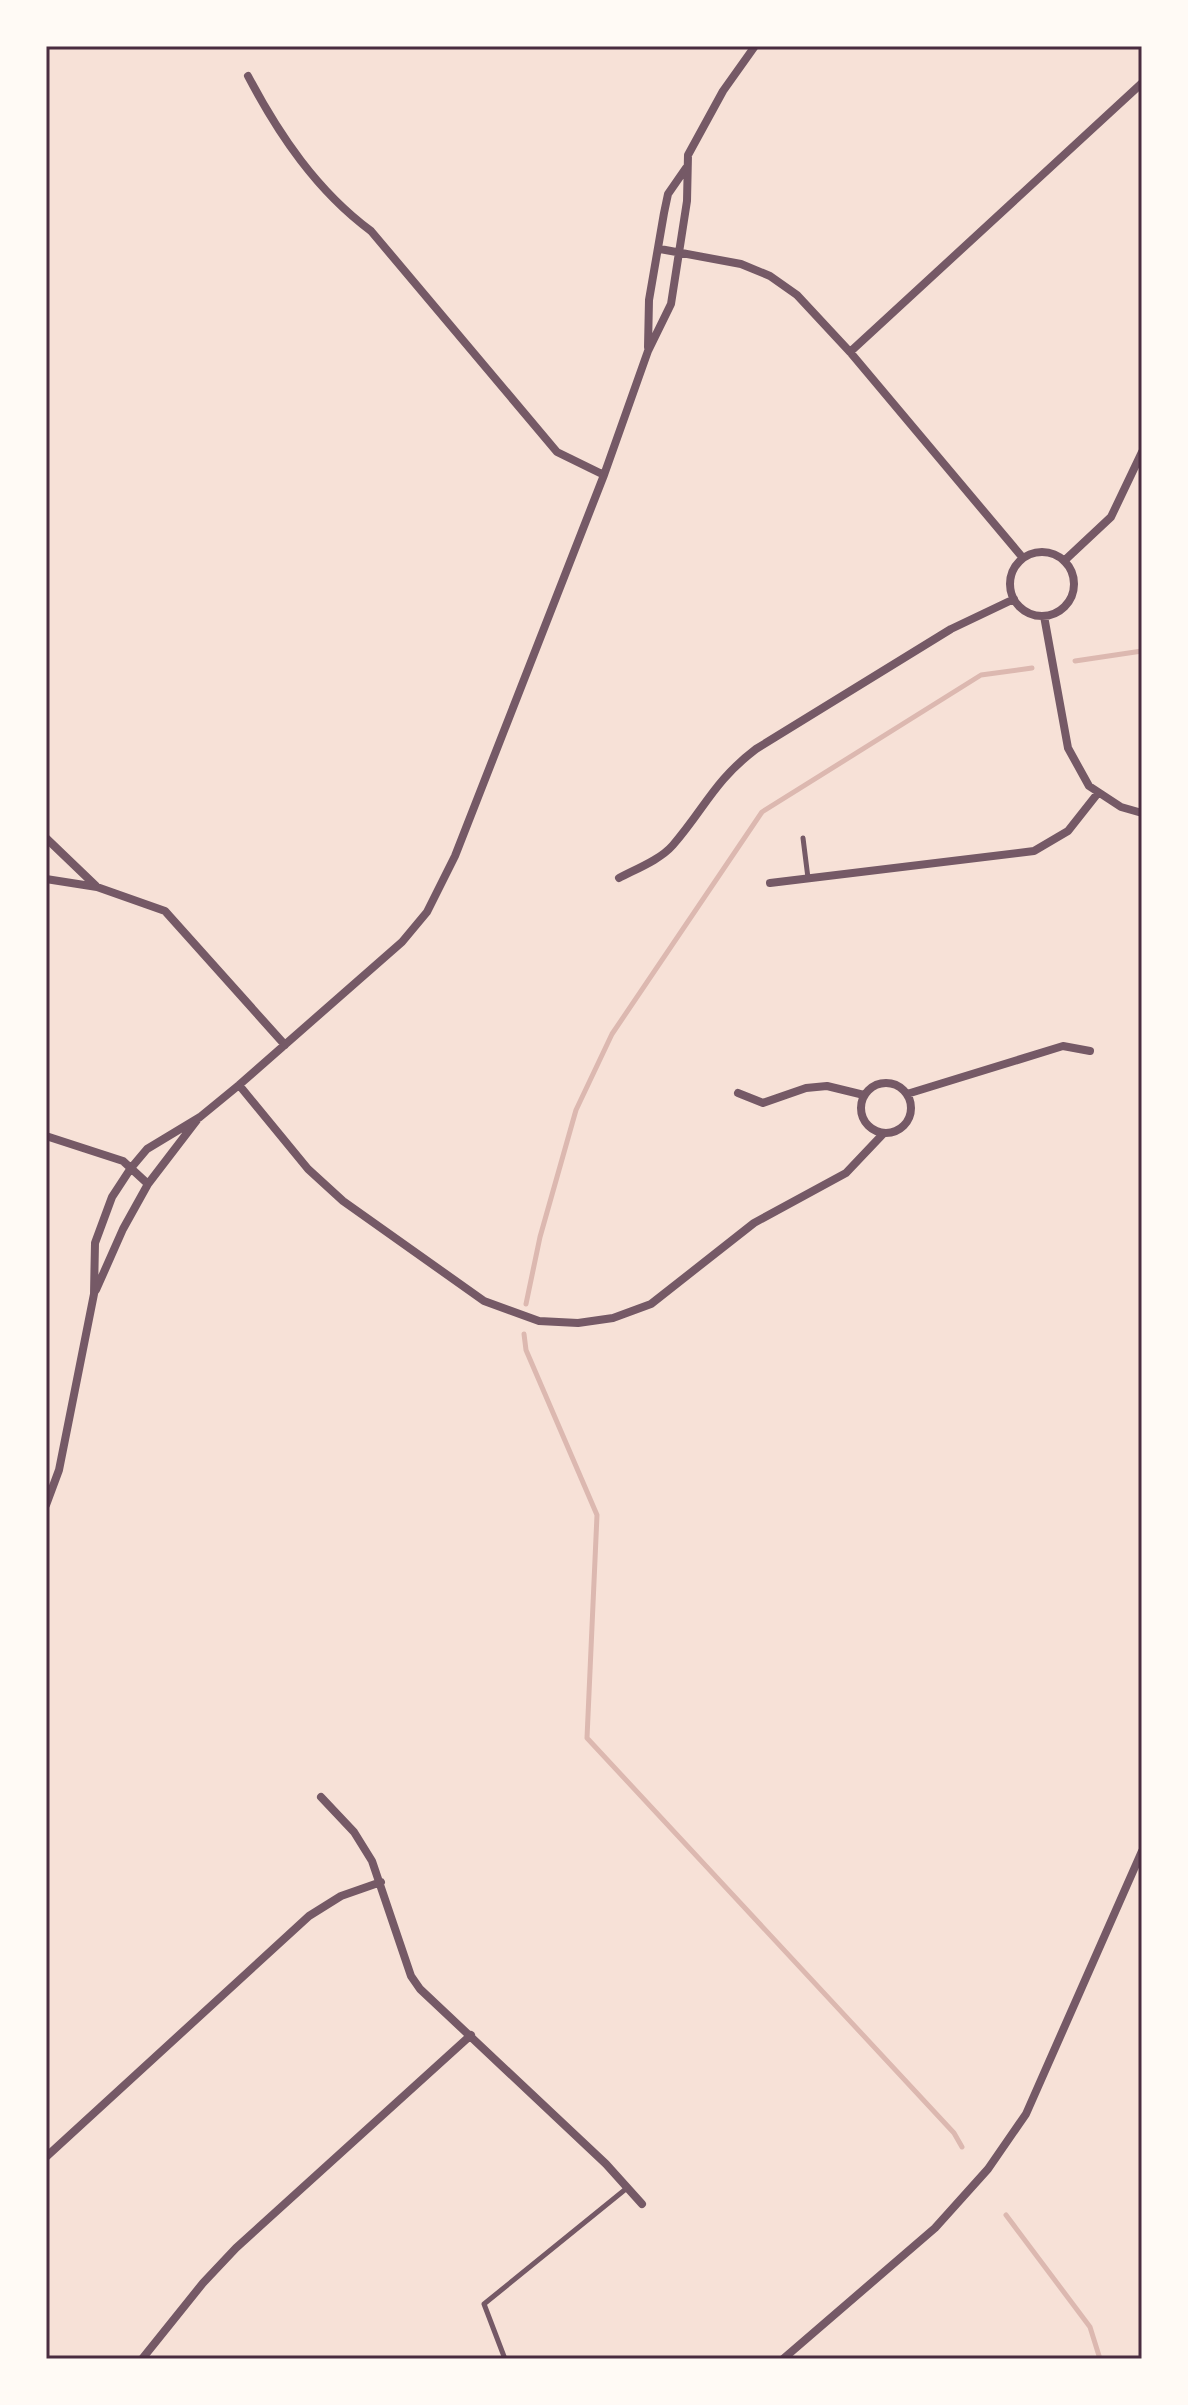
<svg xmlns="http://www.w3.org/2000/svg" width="1188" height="2405" font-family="'Asap Condensed',sans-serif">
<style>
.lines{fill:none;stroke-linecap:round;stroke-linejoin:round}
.stream{stroke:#dcb8b0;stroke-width:5}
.service{stroke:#755966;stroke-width:5}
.minor{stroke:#755966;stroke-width:8}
.neatline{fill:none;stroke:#4a2c40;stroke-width:3}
</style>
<rect width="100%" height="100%" fill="#f7e1d7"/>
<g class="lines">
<path class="stream" d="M1075,661L1142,651
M526,1304L540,1237L576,1110L612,1034L762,812L981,675L1032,668
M524,1334L526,1350L597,1515L587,1738L954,2133L962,2147
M1006,2215L1090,2327L1100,2359"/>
<path class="service" d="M803,838L808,878
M505,2359L484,2304L627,2188"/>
<path class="minor" d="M248,76C279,135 317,191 371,231L557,452L604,475
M660,249L741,264L770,276L797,295L850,352L1023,558
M648,347L649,300L664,213L668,194L686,168
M850,352L1142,83
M1010 584a32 32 0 1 1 64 0a32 32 0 1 1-64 0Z
M1064,561L1111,517L1142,452
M1044,616L1068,748L1089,786L1121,807L1142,813
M46,838L96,886
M619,878C636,869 660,860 673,845C705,808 714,781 756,749L951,629L1014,599
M46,879L97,887L165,911L285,1045
M770,883L1034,851L1068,831L1098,793
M861 1108a25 25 0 1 1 50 0a25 25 0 1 1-50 0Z
M239,1085L308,1169L343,1201L484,1301L539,1321L578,1323L613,1318L651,1304L754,1223L846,1173L883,1134
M738,1093L763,1103L806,1088L827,1086L864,1095
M907,1094L1063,1046L1090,1051
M46,1136L123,1161L148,1184
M96,1290L123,1229L148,1184L197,1120
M46,1505L59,1470L94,1294L95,1243L112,1197L131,1168L147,1149L200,1117L239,1085L402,942L427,912L455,856L604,475L648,351L671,304L687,201L688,155L723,91L755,46
M321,1797L354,1832L372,1861L411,1976L420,1989L606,2164L642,2204
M46,2157L309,1916L341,1896L381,1882
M142,2359L203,2283L236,2248L471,2035
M783,2359L935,2228L988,2169L1026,2114L1142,1851"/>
</g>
<rect width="1188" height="2405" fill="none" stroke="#fffaf5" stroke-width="96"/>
<rect x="48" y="48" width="1092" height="2309" class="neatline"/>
</svg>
